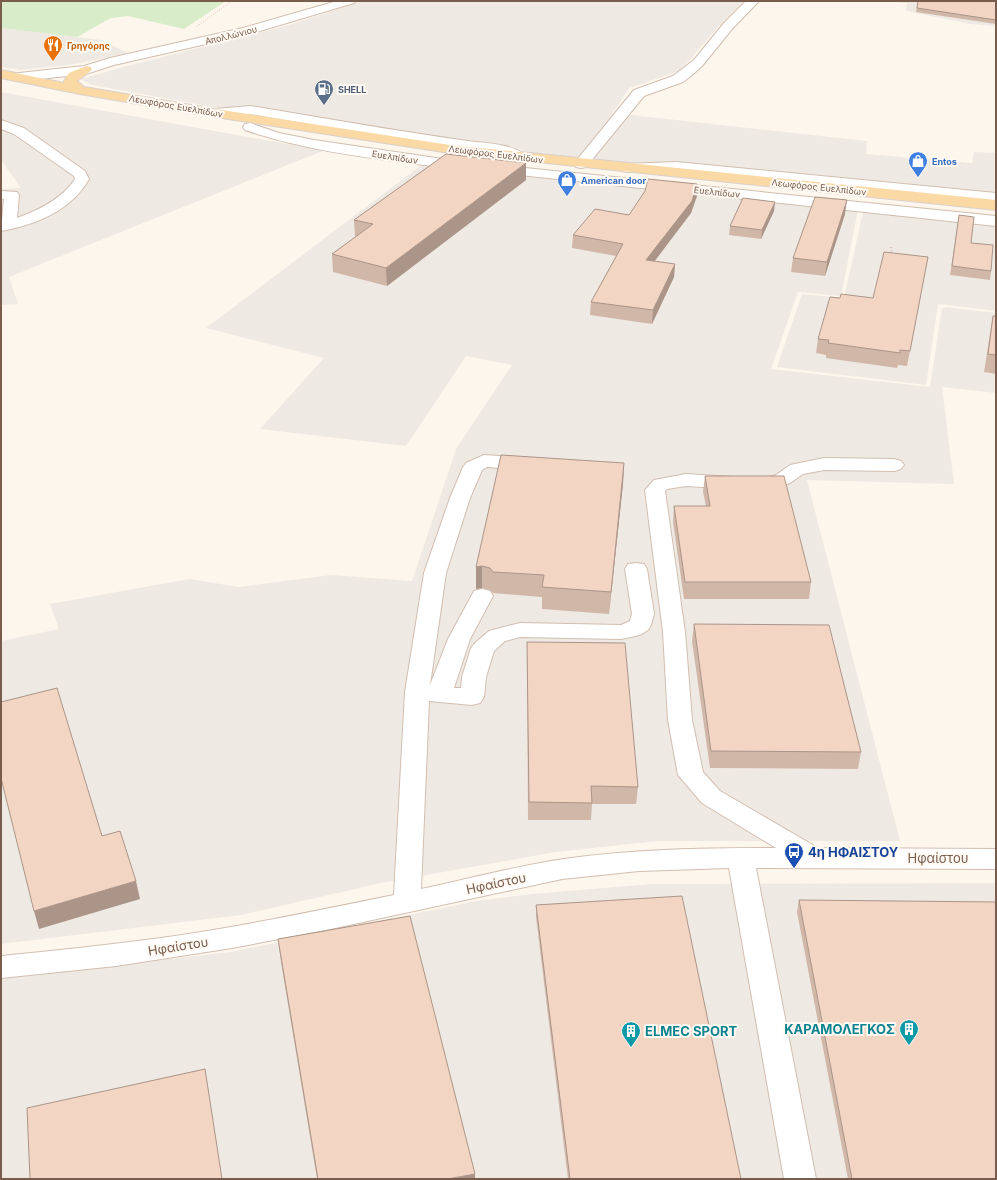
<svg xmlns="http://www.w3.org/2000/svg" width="997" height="1180" font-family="Inter,sans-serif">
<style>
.industrial{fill:#efe9e4}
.green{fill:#d8ecc9}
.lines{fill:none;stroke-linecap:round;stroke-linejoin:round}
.minor-casing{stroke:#d1beb0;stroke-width:2}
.major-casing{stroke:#dad1cd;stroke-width:2}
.path-far1{stroke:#d9b8a5;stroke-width:1.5;stroke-dasharray:0.5 2;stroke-linecap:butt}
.path{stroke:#d9b8a5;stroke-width:2;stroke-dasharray:1 2.5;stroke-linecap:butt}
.minor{fill:#fff;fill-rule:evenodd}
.major{fill:#fbd9a5;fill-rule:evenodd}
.wall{fill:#d1b7a8}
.shaded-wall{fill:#aa9588}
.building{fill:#f3d5c3;stroke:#aa9588}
.labels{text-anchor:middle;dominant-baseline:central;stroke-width:4;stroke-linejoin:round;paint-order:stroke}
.far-street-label{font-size:9px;fill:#7a5c4d;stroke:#fffaf3}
.far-food-label{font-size:9px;font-weight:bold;fill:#c56008;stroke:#fffaf3;text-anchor:start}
.far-service-label{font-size:9px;font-weight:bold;fill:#4e5e75;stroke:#fffaf3;text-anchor:start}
.far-shop-label{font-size:9px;font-weight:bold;fill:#366cbe;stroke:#fffaf3;text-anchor:start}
.near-transit-label{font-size:13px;font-weight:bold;fill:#164399;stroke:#fffaf3;text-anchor:start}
.near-street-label{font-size:13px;fill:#7a5c4d;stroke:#fffaf3}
.near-culture-label{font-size:13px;font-weight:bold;fill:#0d838f;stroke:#fffaf3;text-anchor:end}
</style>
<rect width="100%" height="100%" fill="#fdf6ec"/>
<path class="industrial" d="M363,1H744L719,26L680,71L629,88L613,113L867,141L866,154L972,163L974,152L996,153V196L530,154L514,147L393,133L248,108H219L92,85L81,79L127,66L289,25Z
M885,1H996V26L970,24L906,11L907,3Z
M1,28L101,40L128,53L75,64L21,70L1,67Z
M1,92L264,140L325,150L9,277L18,304L1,305V189L21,188L1,160Z
M428,160L858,210L841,296L798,292L771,369L930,387L942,308L947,307L996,313V393L942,387L954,484L807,480L900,841H658L556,852L381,883L241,915L1,944V641L59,629L50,604L189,579L239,587L331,575L412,581L456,449L512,365L466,356L406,446L260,429L324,358L206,328Z
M863,212L996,225V311L938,304L926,385L777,367L802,294L844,298Z
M996,883V1179H1V978L231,952L476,901L531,894L652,884Z"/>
<path class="green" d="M1,1H226L184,29L128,16L111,18L77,37L1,28Z"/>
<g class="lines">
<g class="minor-casing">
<path id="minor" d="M337,1H356L354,3L250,34L114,65L86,74L19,81L14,80L13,77L14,74L19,73L84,66L110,58L243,28Z
M746,1H759L732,29L702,66L691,76L683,82L644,96L586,167L581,168L576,167L574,164L576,161L634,90L673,76L681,70L694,60L724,23Z
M251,106C323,118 396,131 468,141C483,143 518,144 526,157L524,160L519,161L503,155L397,139L251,114L215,117L210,116L208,113L210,110L215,109Z
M1,120L24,128L85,171L89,179C71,211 35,225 1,231L4,199H1V191L17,192L19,195L17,218C39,210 62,199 75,179L74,176L14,134L1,129Z
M250,123L279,133L314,140L463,162L468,163L470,166L468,169L463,170C390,160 315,154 245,130L243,127L245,124Z
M676,162L996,193V203L676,170L627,172L622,171L620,168L622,165L627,164Z
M496,165L996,216V226L491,172L489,169L491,166Z
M484,455L529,458L536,460L539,464L536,468L529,470L487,467L482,470L470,498L446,573L430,685L448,639L474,591L482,589L490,591L493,596L470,639L454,688H461L462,677L471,648L475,643L489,631L520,623L621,625L630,621L632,614L625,569L628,564L636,563L644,564L647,569L654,614L651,625L648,630L640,635L621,639L520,637L505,641L494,651L486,677L484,697L480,703L472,705L429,701L421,889C468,879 516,866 564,859C634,849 705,848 776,848L702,803L678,775L668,720L663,632L645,490L654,480L686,474L765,479L776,475L790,465L824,458L894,459L901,461L904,465L901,469L894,471L824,470L803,474L790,483L767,491L686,486L667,489L665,491L685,632L692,720L703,772L720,791L818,848L996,849V869L756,868L816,1179H784L729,868L639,871L562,879L326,930L232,948L116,966L1,978V956C54,951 108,945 161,938C239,927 316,911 394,895L405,692L424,573L450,498L463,467L466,463Z"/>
</g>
<g class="major-casing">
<path id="major" d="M86,66L91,67L92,70L77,81L84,87L215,109L450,145L996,200V210L450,153L215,117L80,94L1,78V70L64,83V81L69,73Z"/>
</g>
<path class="path-far1" d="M197,26L232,1"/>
<path class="path" d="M891,247L892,255"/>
<use href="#minor" class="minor"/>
<use href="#major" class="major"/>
</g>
<path class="wall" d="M918,1H996V24L916,12Z
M526,180L387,286L333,272L332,254L355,237L354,220Z
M697,184V196L691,213L654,261L675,264L674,277L652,324L590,315L591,302L616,256L572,248L573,235L629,215Z
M775,202L774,211L761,239L729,235L730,226Z
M845,214L825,276L791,272L793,258Z
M959,215L971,243L991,271L990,280L950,275Z
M928,257L907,366L898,365L897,368L826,358V355L816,353L818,339L840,298H873Z
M993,316H996V374L984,372L990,334Z
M624,463L623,484L609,614L542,609V597L493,593L490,590L482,588L476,589V567Z
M705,476L811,582L809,599H684L673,522L674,506H706L703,492Z
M694,624L861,752L858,769L710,768L692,641Z
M527,642L638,787L636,804H592L591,820H528Z
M799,900L996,1179H848L797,912Z
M536,905L741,1179H568L536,917Z
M278,939L475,1179H317L281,962Z"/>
<path class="shaded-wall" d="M526,163V180L387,286L386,268Z
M697,184V196L691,213L645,274L646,260Z
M847,200L845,214L825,276L827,262Z
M775,202L774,211L761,239L762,230Z
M675,264L674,277L652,324L653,310Z
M624,463L623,484L609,614L611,592Z
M482,566V588L476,589V567Z
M136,881L140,899L39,929L34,911Z
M475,1174V1179H448Z"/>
<path class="building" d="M918,1H996V20L917,8Z
M446,154L526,163L386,268L332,254L373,224L354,220Z
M648,179L697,184L692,201L646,260L675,264L653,310L591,302L623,244L573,235L595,209L629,215L645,191Z
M815,197L847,200L827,262L793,258Z
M743,198L775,202L762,230L730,226Z
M959,215L974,217L971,243L993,245L991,271L952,266Z
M884,252L928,257L910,351L900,350V353L828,343L829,340L818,339L830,297L840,298L841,294L873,298Z
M993,316H996V355L988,354Z
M501,455L624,463L611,592L542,587L544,575L493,572L490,568L482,566L476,567Z
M705,476H784L811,582H685L674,506H710Z
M694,624L829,625L861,752L711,751Z
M527,642L625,643L638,787L591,786L592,803L529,802Z
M57,688L102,836L120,831L136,881L34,911L1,778V702Z
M682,896L741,1179H570L536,905Z
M799,900L996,902V1179H852Z
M410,916L475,1174L448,1179H318L278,939Z
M205,1069L222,1179H30L27,1108Z"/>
<defs>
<g id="restaurant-pin" transform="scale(1)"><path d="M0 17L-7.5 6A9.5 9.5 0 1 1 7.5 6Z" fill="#e8710a" stroke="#fffaf3"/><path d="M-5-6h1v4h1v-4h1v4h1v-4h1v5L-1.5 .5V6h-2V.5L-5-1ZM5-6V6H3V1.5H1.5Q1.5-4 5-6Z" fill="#fff"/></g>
<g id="fuel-pin" transform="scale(1)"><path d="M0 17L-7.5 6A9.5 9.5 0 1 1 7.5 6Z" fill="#5c6f8a" stroke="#fffaf3"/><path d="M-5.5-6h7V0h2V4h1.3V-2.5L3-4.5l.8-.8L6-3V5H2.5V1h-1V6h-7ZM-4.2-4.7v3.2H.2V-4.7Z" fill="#fff"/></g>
<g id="shop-pin" transform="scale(1)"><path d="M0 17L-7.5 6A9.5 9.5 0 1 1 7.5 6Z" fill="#3f7fe0" stroke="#fffaf3"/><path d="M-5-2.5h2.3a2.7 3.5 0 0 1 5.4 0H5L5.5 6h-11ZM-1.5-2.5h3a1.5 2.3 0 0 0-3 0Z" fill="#fff"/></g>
<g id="bus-pin" transform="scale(1)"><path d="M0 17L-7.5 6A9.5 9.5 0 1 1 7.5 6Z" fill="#1a4fb4" stroke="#fffaf3"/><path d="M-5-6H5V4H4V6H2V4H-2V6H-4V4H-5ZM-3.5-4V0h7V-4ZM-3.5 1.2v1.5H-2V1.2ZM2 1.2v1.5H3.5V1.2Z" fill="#fff"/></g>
<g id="building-pin" transform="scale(1)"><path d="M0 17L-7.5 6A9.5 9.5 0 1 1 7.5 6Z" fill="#0f9aa8" stroke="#fffaf3"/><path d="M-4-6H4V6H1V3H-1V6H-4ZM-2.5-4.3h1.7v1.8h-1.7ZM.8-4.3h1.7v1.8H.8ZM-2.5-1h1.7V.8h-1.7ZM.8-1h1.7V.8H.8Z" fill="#fff"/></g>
</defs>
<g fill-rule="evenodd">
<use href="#restaurant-pin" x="53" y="45"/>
<use href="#fuel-pin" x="324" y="89"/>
<use href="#shop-pin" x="918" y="161"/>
<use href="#shop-pin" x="567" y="180"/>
<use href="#bus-pin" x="794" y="852"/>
<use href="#building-pin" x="909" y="1029"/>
<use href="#building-pin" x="631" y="1031"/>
</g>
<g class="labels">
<g class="far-street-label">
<text transform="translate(231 35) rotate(-14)">Απολλώνιου</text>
<text transform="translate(176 106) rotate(10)">Λεωφόρος Ευελπίδων</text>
<text transform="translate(496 154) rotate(7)">Λεωφόρος Ευελπίδων</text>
<text transform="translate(395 157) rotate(9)">Ευελπίδων</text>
<text transform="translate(819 187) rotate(6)">Λεωφόρος Ευελπίδων</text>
<text transform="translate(717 192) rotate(6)">Ευελπίδων</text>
</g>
<g class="far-food-label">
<text x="67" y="45">Γρηγόρης</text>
</g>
<g class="far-service-label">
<text x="338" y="89">SHELL</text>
</g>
<g class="far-shop-label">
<text x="932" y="161">Entos</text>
<text x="581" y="180">American door</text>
</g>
<g class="near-transit-label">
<text x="808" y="852">4η ΗΦΑΙΣΤΟΥ</text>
</g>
<g class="near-street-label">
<text x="938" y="858">Ηφαίστου</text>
<text transform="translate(496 883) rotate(-12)">Ηφαίστου</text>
<text transform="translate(178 946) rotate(-9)">Ηφαίστου</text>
</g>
<g class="near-culture-label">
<text x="895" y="1029">ΚΑΡΑΜΟΛΕΓΚΟΣ</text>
<text x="645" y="1031" text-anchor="start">ELMEC SPORT</text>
</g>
</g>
<rect width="997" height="1180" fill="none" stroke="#7a5c4d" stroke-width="4"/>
</svg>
